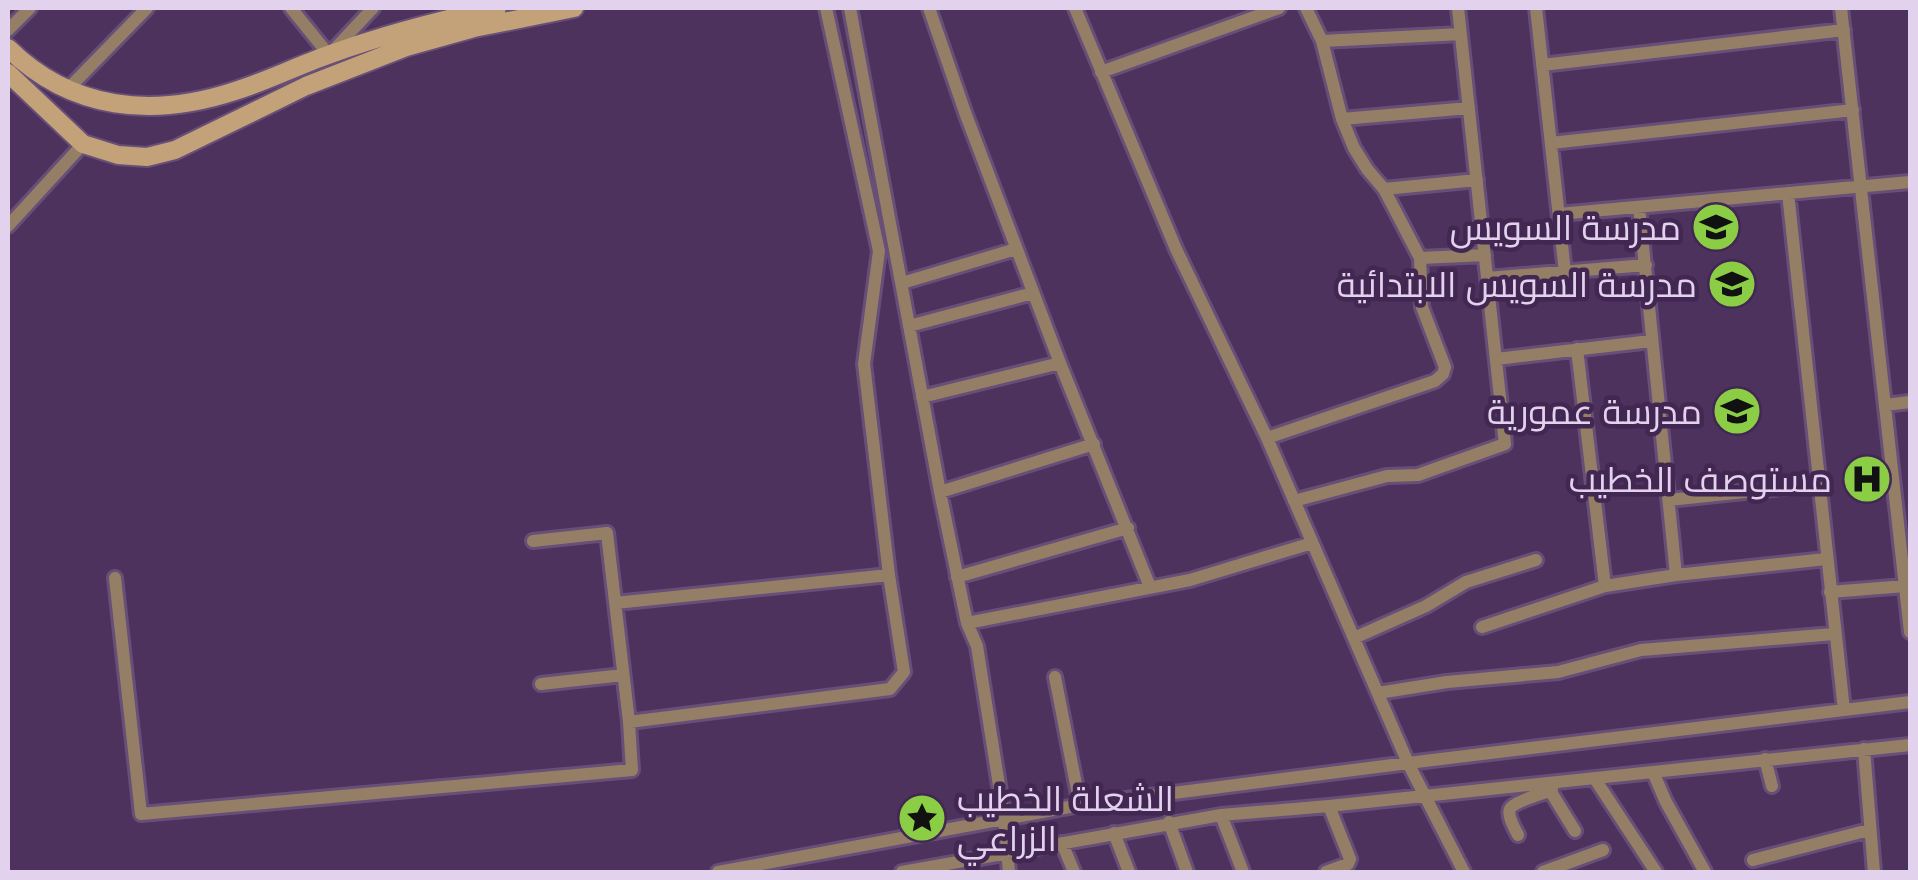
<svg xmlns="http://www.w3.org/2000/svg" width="1918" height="880" font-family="Poppins,Cairo,sans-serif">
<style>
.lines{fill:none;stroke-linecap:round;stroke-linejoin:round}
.minor-casing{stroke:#684f78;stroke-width:18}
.secondary-casing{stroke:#684f78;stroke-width:22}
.minor{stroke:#947f66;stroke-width:12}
.secondary{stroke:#c4a279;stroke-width:18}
.labels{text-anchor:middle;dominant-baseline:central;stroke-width:9;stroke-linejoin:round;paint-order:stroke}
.poi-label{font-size:35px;fill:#e2d2ed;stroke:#422752;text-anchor:end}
</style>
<rect width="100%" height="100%" fill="#4d325e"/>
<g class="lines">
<g class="minor-casing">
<path id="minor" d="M291,8L329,55L373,8
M850,8L940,492L967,623L977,646L1004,817L1009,872
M929,8L966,115L1060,363L1150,587
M1075,8L1176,249L1267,438L1408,763L1464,872
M1536,8L1565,272
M1841,8L1910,632
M8,30L30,8
M1322,41L1461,34
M1542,65L1844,30
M1101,72L1279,8
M68,89L147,8
M1342,119L1469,108
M1551,143L1853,110
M1384,189L1477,180
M1788,193L1844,710
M1639,207L1676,575
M1559,214L1910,182
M8,226L83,144
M1420,258L1485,255
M1487,278L1646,265
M902,283L1016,249
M909,326L1033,293
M1577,349L1605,586
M1496,359L1651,341
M922,397L1060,363
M1885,405L1910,402
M1267,438L1435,381L1443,374L1445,367L1422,307L1420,258L1384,189L1367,169L1354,148L1342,119L1322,41L1306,8
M940,492L1094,444
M1669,500L1819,484
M1294,501L1387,476L1418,475L1505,444L1458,8
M957,577L1128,528
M115,578L141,814L632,770L629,722L607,533L533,541
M1830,592L1905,586
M615,603L889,575
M967,623L1190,580L1312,543
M1482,627L1605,586L1676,575L1826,559
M1354,638L1426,606L1466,582L1536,560
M1055,677L1080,805
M541,684L623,675
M1378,693L1447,682L1558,672L1641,650L1834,634
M629,722L890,689L904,672L889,575L864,364L879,251L826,8
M1864,749L1874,872
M1765,759L1772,786
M1653,772L1666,802L1705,872
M1595,779L1656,872
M1546,784L1575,831
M1221,815L1243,872
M1169,822L1187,872
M1114,833L1129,872
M1518,835C1515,829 1507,816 1510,809C1513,802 1544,793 1552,790
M1062,843L1074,872
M1753,860L1869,830
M718,872L1080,805L1408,763L1910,702
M902,872L1221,815L1329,806L1910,745
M1326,872L1348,864L1350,859L1329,806
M1543,872L1603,850"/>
</g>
<g class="secondary-casing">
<path id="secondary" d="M8,48C72,111 153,118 235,91C267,81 297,66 328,55C383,35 440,20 497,8
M8,73L83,144L118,155L147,157L175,150L306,86L406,47L474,28L574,8"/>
</g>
<use href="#minor" class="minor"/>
<use href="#secondary" class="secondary"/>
</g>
<defs>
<g id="school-disc" transform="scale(2.5)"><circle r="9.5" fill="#8bce46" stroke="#422752"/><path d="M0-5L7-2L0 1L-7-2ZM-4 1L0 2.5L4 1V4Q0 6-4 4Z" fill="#111"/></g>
<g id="hospital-disc" transform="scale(2.5)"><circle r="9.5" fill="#8bce46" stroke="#422752"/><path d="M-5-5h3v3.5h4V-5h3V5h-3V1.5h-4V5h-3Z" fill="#111"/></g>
<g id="sight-disc" transform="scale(2.5)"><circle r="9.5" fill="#8bce46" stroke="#422752"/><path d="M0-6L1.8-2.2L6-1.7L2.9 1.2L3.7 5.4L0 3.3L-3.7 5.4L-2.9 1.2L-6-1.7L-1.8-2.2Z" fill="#111"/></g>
</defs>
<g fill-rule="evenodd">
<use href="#school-disc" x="1716" y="227"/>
<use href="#school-disc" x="1732" y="284"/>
<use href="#school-disc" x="1737" y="411"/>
<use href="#hospital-disc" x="1867" y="479"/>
<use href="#sight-disc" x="922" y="818"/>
</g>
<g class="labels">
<g class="poi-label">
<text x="1681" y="227">مدرسة السويس</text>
<text x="1697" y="284">مدرسة السويس الابتدائية</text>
<text x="1702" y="411">مدرسة عمورية</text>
<text x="1832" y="479">مستوصف الخطيب</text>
<text x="957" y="798" text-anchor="start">الشعلة الخطيب<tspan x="957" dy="40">الزراعي</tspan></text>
</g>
</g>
<rect width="1918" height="880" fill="none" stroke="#e2d2ed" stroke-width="20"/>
</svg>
